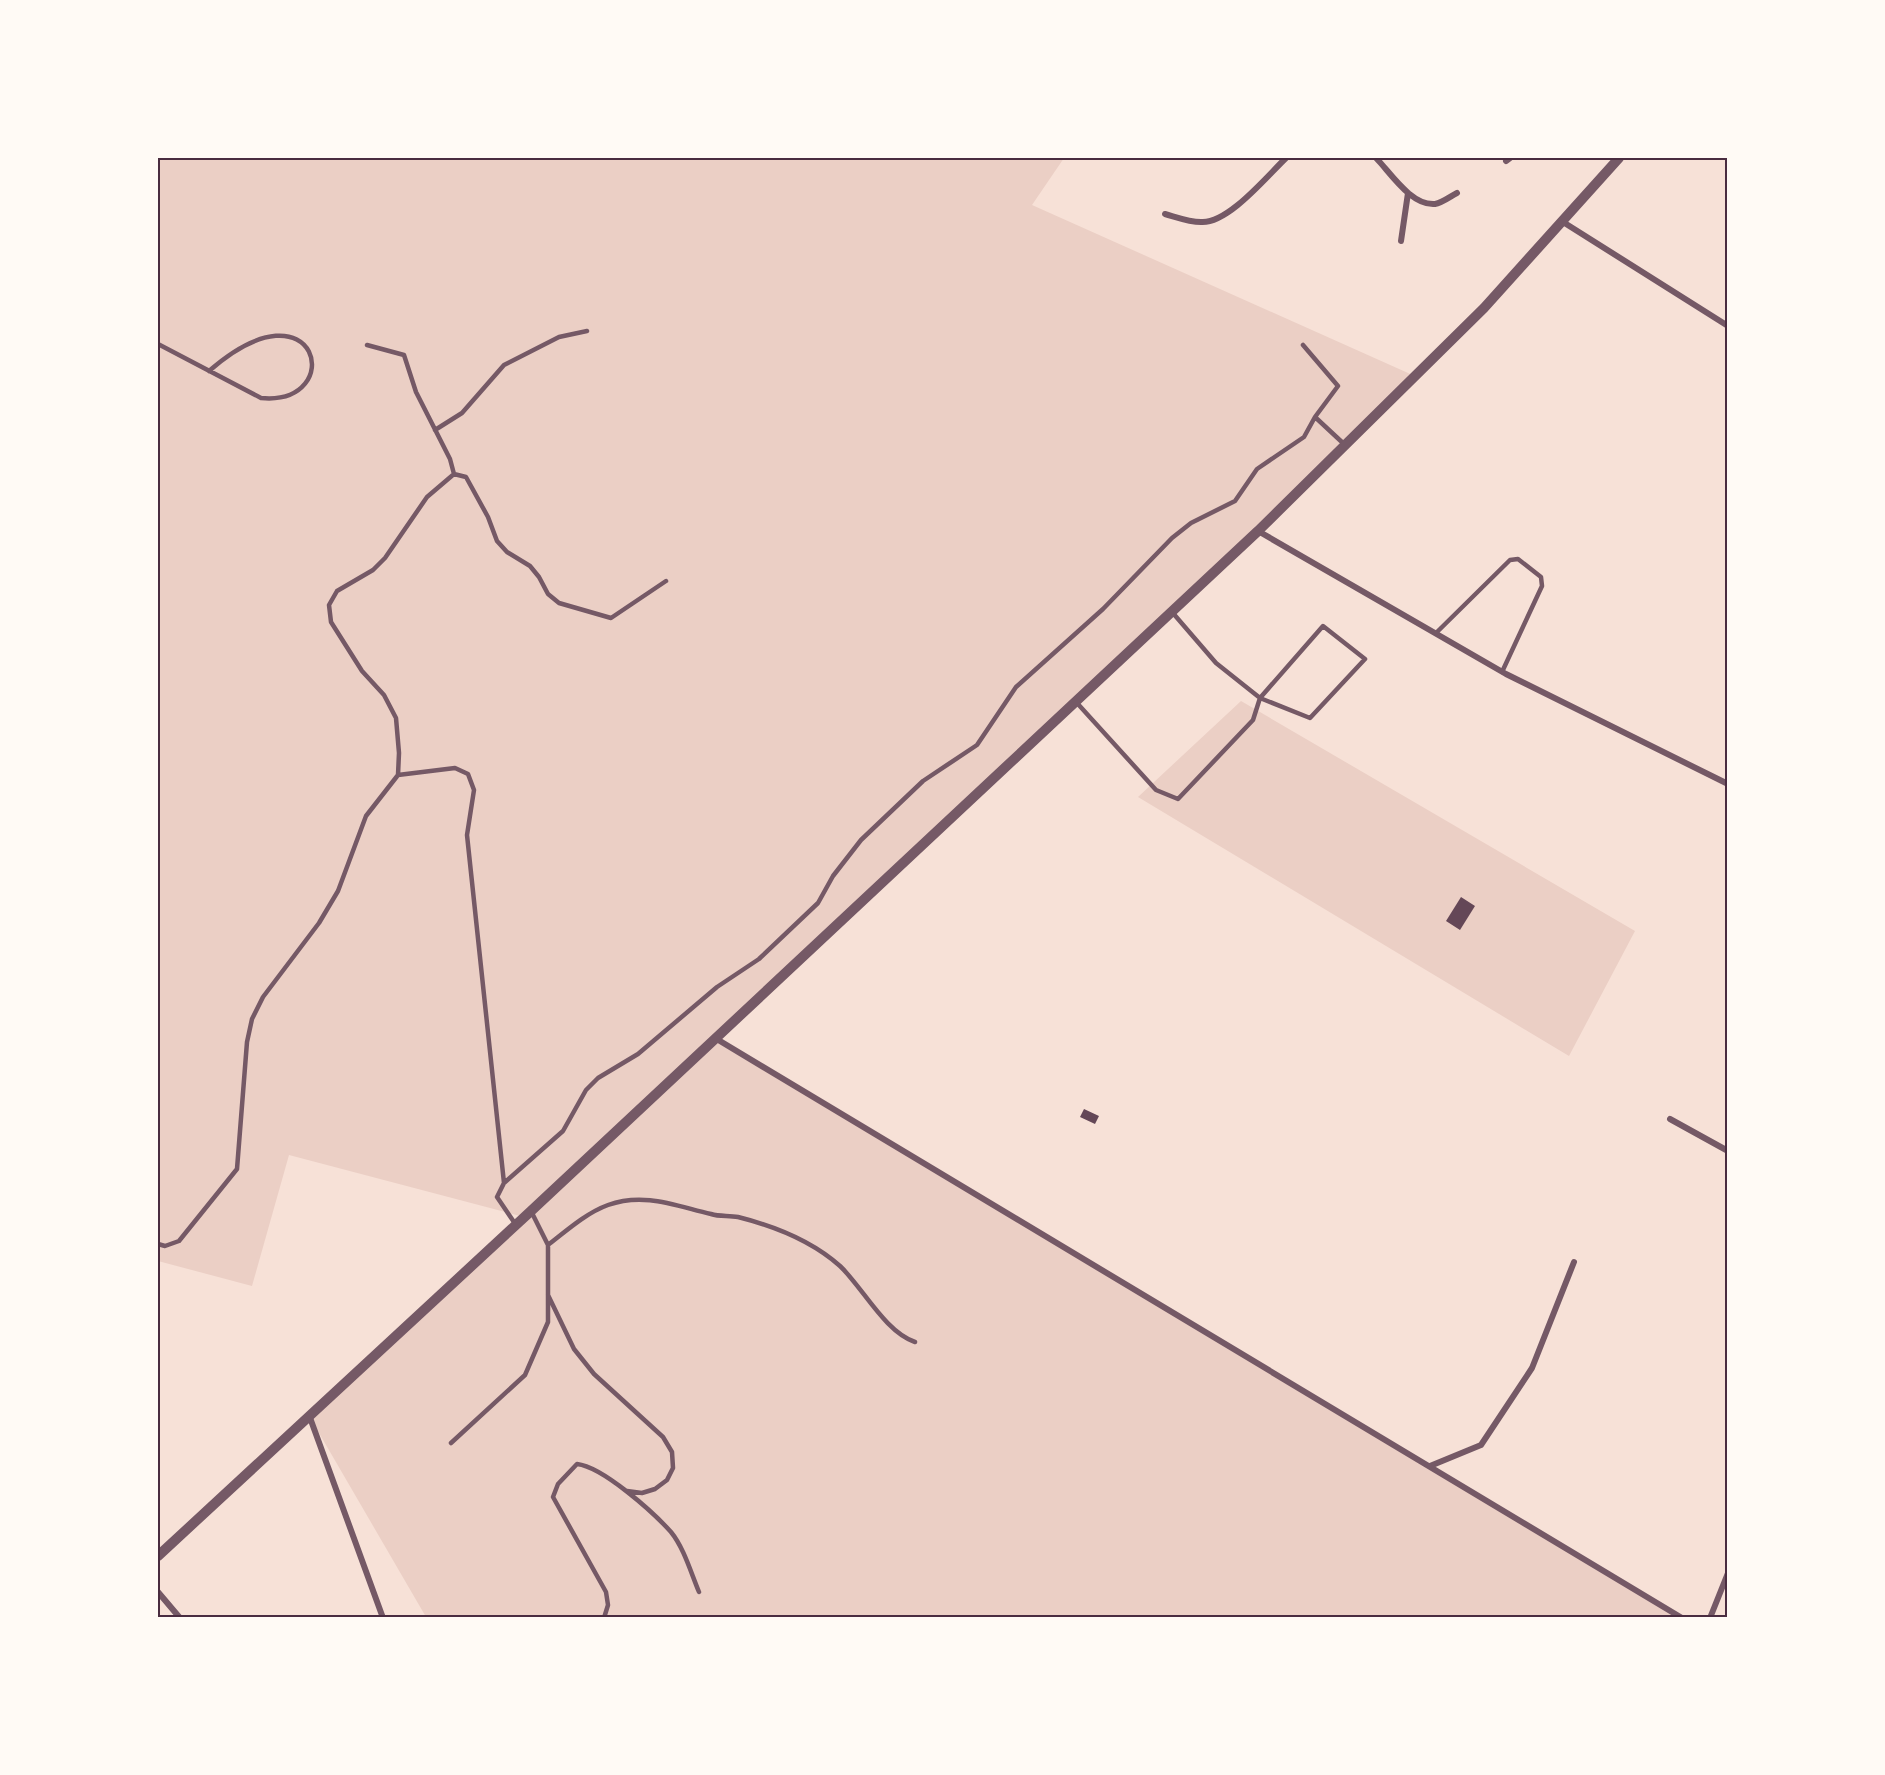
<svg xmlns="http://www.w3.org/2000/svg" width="1885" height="1775" font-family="Arial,sans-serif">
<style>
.green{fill:#ebcfc5}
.building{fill:#644757}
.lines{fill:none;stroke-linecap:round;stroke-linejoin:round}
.service{stroke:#755966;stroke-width:4.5}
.minor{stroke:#755966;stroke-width:6}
.tertiary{stroke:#755966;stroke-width:10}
.neatline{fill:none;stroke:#4a2c40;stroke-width:2}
</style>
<rect width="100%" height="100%" fill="#f7e1d7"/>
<path class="green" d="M158,158H1064L1032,205L1417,377L714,1037L1682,1617H426L308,1414L524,1217L289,1155L252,1286L158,1261Z
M1241,701L1635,931L1569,1056L1138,797Z"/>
<path class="building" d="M1461,897L1475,906L1460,930L1446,921Z
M1084,1109L1099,1116L1095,1124L1080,1117Z"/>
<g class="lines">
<path class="service" d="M158,344L261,398C348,406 319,275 209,371
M1303,345L1338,386L1315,417L1344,444
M435,430L462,413L504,365L559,337L587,331
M454,474L466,477L488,517L497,541L507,552L530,566L539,577L548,594L559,603L611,618L666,581
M1436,633L1510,560L1518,559L1541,577L1542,586L1502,672
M1077,703L1156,790L1178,799L1253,720L1260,698L1323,626L1365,659L1310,718L1260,698L1216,663L1172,612
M398,775L455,768L468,774L474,790L467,835L504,1183
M516,1225L497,1197L504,1183L563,1131L586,1090L598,1078L638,1054L717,987L759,959L818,903L833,876L861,840L923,781L977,745L1016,687L1103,609L1172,538L1191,523L1235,501L1257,469L1304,437L1315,417
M158,1244L165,1246L179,1241L237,1169L247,1042L252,1019L263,997L319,923L338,891L366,816L398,775L399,753L396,718L384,695L362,671L331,622L329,605L337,591L373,570L385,558L427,497L454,474L450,459L416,392L404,355L367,345
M548,1245C566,1231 586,1213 608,1205C644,1192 676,1206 711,1214C720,1217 729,1215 738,1217C774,1226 812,1241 840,1266C863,1288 885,1332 915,1342
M548,1295L574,1349L594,1374L663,1437L672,1452L673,1468L667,1480L655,1489L642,1493L627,1491
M451,1443L525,1375L548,1322V1245L531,1211
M604,1618L608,1605L606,1592L553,1497L558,1484L577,1464C603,1467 653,1512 671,1532C684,1548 691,1573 699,1592"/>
<path class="minor" d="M1376,158C1390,172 1411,206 1435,204C1442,203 1451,196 1457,193
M1506,161L1510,158
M1165,214C1176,217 1189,222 1201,222C1228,224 1267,176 1286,158
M1563,222L1728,326
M1401,241L1408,193
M1258,531L1506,674L1728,784
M715,1038L1682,1618
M1670,1119L1728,1151
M309,1415L383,1618
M1430,1466L1481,1445L1532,1368L1574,1262
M158,1592L180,1618
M1710,1618L1728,1573"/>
<path class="tertiary" d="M158,1556L531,1211L1258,531L1484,308L1619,158"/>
</g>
<rect width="1885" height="1775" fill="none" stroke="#fffaf5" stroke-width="318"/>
<rect x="159" y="159" width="1567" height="1457" class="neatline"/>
</svg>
